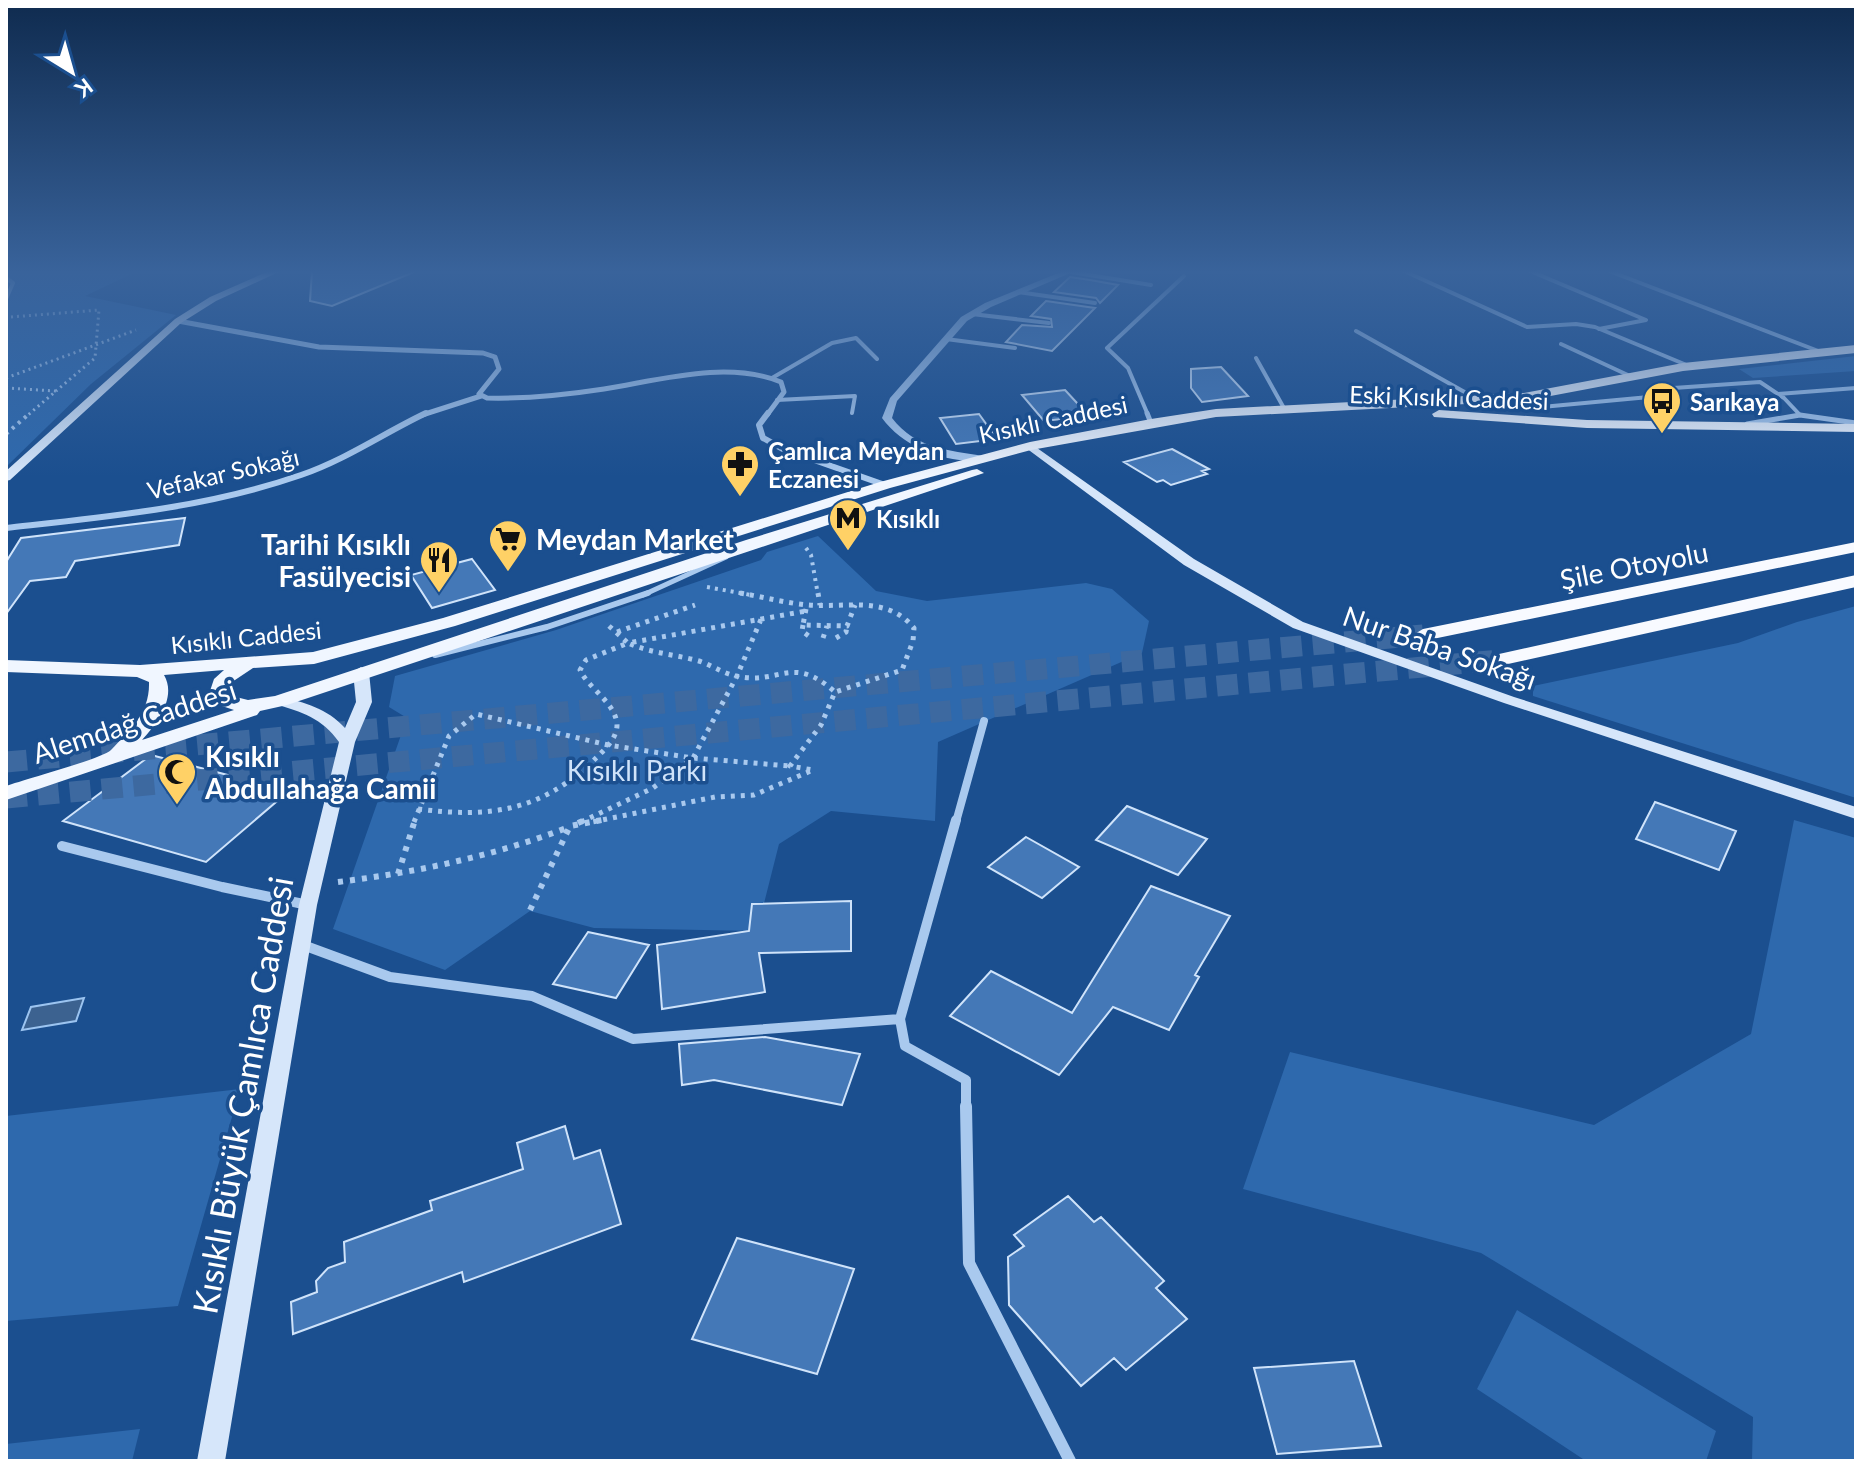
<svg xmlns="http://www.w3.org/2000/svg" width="1862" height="1467" font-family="Lato,sans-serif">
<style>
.green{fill:#2e69ad}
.water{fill:#3c6290;stroke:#9cc4f0;stroke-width:2}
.building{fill:#4478b7;stroke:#cfe3fa;stroke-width:2}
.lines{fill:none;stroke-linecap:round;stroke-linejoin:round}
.trunk-tunnel{stroke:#3d69a0;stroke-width:21;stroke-dasharray:21 11;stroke-linecap:butt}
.path-far3{stroke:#a9c9ee;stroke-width:3;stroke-dasharray:2 4;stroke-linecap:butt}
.path-far2{stroke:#a9c9ee;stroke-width:4;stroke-dasharray:3 5;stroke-linecap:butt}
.path-far1{stroke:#a9c9ee;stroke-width:5;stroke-dasharray:4 6;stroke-linecap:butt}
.path{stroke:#a9c9ee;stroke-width:6;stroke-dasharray:5 7;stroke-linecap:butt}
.service-far2{stroke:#a9c9ee;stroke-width:4}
.service-far1{stroke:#a9c9ee;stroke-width:5}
.service{stroke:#a9c9ee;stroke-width:6}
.minor-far4{stroke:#a9c9ee;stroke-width:5}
.minor-far3{stroke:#a9c9ee;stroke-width:6}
.minor-far2{stroke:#a9c9ee;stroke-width:8}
.minor-far1{stroke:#a9c9ee;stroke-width:10}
.minor{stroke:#a9c9ee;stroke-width:12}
.tertiary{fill:#a9c9ee;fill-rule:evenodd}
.secondary{fill:#d6e6fa;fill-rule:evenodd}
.primary{fill:#f0f6ff;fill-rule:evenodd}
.trunk{fill:#f8faff;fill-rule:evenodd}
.labels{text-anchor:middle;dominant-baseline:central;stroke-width:7;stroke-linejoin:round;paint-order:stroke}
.far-street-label{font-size:24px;fill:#fff;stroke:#1b4f8f}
.far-poi-label{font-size:24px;font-weight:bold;fill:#fff;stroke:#1b4f8f;text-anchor:start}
.poi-label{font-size:28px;font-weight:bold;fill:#fff;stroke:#1b4f8f;text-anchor:start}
.street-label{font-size:28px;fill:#fff;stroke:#1b4f8f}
.park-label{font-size:28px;fill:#cfe3fa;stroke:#1b4f8f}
.near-street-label{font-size:34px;fill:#fff;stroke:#1b4f8f}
</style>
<rect width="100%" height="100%" fill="#1b4f8f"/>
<path class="green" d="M6,271H138L85,296L176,315L91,384L6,467Z
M1856,356V371L1753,378L1739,369Z
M818,536L876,591L927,601L1086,583L1112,589L1149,621L1142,653L938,742L935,821L831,811L779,844L757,931L594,928L530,911L445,970L333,929L407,718L389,707L395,676L556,630L761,560L767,552Z
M1856,606V798L1533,696V686L1738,643L1797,622Z
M1794,820L1856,838V1461H1752L1753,1417L1481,1253L1243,1189L1290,1052L1594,1125L1751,1034Z
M240,1089L178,1306L6,1321V1116Z
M1517,1310L1716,1431L1706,1461H1586L1477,1389Z
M140,1429L132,1461H6V1444Z"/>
<path class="water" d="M84,998L76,1021L22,1030L31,1007Z"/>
<path class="building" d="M312,271H414V272L332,306L310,301Z
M1070,277L1090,280L1118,285L1100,303L1096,298L1054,292Z
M1046,301L1095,308L1052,351L1006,342L1022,325L1052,327L1051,319L1031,316Z
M1221,367L1248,396L1202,402L1191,388V369Z
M1065,390L1089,416L1044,421L1022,395Z
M979,414L997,439L956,444L940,418Z
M1172,449L1209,469L1202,471L1207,474L1171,485L1163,480L1157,482L1124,462Z
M185,518L179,545L75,561L66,577L30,581L6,614V562L21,538Z
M472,559L495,590L432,608L411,575Z
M151,755L289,791L206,862L63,821Z
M1655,802L1736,831L1719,870L1636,839Z
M1127,806L1207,839L1178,875L1096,840Z
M1026,837L1079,867L1042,898L988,867Z
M1151,886L1230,916L1195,975L1199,977L1169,1030L1113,1007L1059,1075L950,1016L991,971L1072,1013Z
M851,901V951L759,953L765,992L662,1009L657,945L749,931L752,904Z
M588,932L649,945L616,998L553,984Z
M765,1037L860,1054L842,1105L714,1080L682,1085L679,1044Z
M565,1126L574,1159L600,1150L621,1224L464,1282L462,1272L293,1334L291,1302L317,1292L316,1281L328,1268L345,1262L344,1242L432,1210L430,1201L523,1169L517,1143Z
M1068,1196L1094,1222L1101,1217L1164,1281L1156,1288L1187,1319L1126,1370L1114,1358L1081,1386L1009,1305L1008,1257L1024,1246L1014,1235Z
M737,1238L854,1269L817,1374L692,1339Z
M1354,1361L1381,1446L1277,1454L1254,1368Z"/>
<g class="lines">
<path class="trunk-tunnel" d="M6,762L1423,635
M6,798L1499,660"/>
<path class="path-far3" d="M11,317L99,310L95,358L56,391
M6,378L136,330
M6,388L56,391L28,415"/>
<path class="path-far2" d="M6,434L30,413
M806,548L811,555L818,595
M707,587L751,595"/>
<path class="path-far1" d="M740,593C763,597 786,603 808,605C846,608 887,595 914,628L913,641L902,670L835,692
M818,593L820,605
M806,609L803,625L847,626L855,605
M803,625L802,631L810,637
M609,626L628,643L806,611
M617,632L695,605
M823,638L827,626
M836,638L846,632L847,626
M418,809C489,818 540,812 594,760C603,751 617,739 617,725C616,703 589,689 580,670L586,660L628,643C650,653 672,654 695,660C709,663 721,673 736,676C780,686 791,653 835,692L821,725L790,766L813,770L754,795L715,797L592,822
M414,822L449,736L476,714L608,745L693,758L790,766
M581,822L653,788L693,758L737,676L762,617"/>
<path class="path" d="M578,823L585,820
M398,874L415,820
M338,882C418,872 494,856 569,827
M530,910L570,826L602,820"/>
<path class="service-far2" d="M1404,271L1527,327L1576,324L1595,327L1689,366
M1530,271L1646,320L1599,329
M1609,271L1821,352
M1071,272L1151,285
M6,278L13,283L6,299
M1018,292L1095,303
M972,314L1049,323
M1356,331L1477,399
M946,339L1015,348
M1561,344L1630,376
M1256,358L1285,410
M772,378L832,343L856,338L877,359
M1778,394L1856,388
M777,400L855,396L852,413
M1531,408L1649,397L1659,389L1760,382L1784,398L1800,415
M1148,415L1128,368L1107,348L1184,276"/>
<path class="service-far1" d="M1147,413L1151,423
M1747,424L1800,415L1856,423
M643,595L726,557"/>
<path class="service" d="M435,655L547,627L648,593"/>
<path class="minor-far4" d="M178,321L319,347L483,353L495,357L499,369L479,394L487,398C526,399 565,395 604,389C660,380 727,360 781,382L784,392L767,415
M422,415L481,396"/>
<path class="minor-far3" d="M768,413L759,425L763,438L783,449L885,485
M6,528C105,517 206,508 301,475C345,460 384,433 426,413"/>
<path class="minor-far2" d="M956,822L984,721"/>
<path class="minor-far1" d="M62,846L222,887L308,905
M303,945L390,977L532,996L633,1039L900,1019L956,820
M900,1019L905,1046L966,1080V1108"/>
<path class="minor" d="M966,1106L969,1263L1070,1461"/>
<path class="tertiary" d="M1063,271H1075L991,307L967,321L897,401L892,418C916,449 948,450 984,456V460C946,464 904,448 882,418L890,398L961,317L985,303Z"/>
<path class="secondary" d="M269,271H281L216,301L181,323L10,480L6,481V471L175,319L210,297Z
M1030,443L1194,559L1303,622L1514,697L1856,807V819L1504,703L1293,628L1184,565L1026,448L1024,446Z
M361,667L369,672L372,702L355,742L317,905L225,1461H197L299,905L339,742C322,718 302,712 275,704L272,701L280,696C305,703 327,708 345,728L356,702L353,672Z"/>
<path class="primary" d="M1856,345V353L1683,371L1524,401L1216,417L1031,450L890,488L455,626L314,664L253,668L232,682L228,695L248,700L275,696L746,540L972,470L977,469L984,473L287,705L260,711L257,715L6,800V786C23,780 104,758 111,750C130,730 150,713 149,682L137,677L6,672V660L140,665L313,652L443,618L880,482L1030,442L1151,419L1216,409L1524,393L1683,363ZM224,670L214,679L208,697L219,705L234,710L142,740C157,724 177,697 164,675Z
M1439,410L1587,420L1856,424V432L1587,428L1434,417L1432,414Z"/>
<path class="trunk" d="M1856,542V552L1423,641L1413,635L1423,629Z
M1856,575V587L1499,666L1489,660L1499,654Z"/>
</g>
<linearGradient id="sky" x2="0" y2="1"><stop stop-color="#0f2b4f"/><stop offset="0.57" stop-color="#39639b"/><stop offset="1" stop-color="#39639b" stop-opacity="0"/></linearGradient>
<rect width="1862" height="477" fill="url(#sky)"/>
<defs>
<g id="bus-pin" transform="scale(2)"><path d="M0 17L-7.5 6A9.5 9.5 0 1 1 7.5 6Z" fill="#ffd166" stroke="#1b4f8f"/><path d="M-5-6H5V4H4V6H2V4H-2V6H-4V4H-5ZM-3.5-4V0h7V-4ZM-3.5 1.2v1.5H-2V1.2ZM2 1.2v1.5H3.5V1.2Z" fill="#111"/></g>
<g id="pharmacy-pin" transform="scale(2)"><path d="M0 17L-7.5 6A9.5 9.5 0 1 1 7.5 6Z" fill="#ffd166" stroke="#1b4f8f"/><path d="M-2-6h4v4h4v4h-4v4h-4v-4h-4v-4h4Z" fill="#111"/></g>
<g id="metro-pin" transform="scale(2)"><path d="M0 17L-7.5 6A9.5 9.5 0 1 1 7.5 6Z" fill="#ffd166" stroke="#1b4f8f"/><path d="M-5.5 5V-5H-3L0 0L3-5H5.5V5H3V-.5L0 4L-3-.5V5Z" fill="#111"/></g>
<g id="supermarket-pin" transform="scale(2)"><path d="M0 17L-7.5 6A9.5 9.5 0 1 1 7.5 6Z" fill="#ffd166" stroke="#1b4f8f"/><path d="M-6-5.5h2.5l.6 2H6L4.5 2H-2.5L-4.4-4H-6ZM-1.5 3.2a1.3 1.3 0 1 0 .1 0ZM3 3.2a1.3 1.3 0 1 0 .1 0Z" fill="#111"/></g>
<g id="restaurant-pin" transform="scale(2)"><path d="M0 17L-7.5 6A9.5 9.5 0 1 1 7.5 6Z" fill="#ffd166" stroke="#1b4f8f"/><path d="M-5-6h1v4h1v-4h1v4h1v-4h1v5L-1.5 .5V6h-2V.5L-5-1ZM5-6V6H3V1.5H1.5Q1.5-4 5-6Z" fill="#111"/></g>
<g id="mosque-pin" transform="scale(2)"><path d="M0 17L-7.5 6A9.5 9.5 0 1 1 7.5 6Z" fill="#ffd166" stroke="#1b4f8f"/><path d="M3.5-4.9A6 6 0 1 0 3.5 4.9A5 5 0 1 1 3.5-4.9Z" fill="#111"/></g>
</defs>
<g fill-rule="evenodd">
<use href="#bus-pin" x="1662" y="401"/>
<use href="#pharmacy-pin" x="740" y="464"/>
<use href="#metro-pin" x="848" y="518"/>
<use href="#supermarket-pin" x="508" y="539"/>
<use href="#restaurant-pin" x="439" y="560"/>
<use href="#mosque-pin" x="177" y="772"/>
</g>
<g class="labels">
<g class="far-street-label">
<text transform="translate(1449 397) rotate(2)">Eski Kısıklı Caddesi</text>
<text transform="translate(1053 419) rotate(-12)">Kısıklı Caddesi</text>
<text transform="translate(223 473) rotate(-13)">Vefakar Sokağı</text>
<text transform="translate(246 637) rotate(-6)">Kısıklı Caddesi</text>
</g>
<g class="far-poi-label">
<text x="1690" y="401">Sarıkaya</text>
<text x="768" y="450">Çamlıca Meydan<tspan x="768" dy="28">Eczanesi</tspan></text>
<text x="876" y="518">Kısıklı</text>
</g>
<g class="poi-label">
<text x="536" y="539">Meydan Market</text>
<text x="411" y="544" text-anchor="end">Tarihi Kısıklı<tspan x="411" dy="32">Fasülyecisi</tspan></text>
<text x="205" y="756">Kısıklı<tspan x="205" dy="32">Abdullahağa Camii</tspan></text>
</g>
<g class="street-label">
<text transform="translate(1634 565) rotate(-11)">Şile Otoyolu</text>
<text transform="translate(1440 647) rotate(19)">Nur Baba Sokağı</text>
<text transform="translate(134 721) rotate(-18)">Alemdağ Caddesi</text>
</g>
<g class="park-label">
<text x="637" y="770">Kısıklı Parkı</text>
</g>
<g class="near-street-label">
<text transform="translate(242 1095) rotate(-80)">Kısıklı Büyük Çamlıca Caddesi</text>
</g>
</g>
<rect width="1862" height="1467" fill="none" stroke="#ffffff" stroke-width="16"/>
<g transform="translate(72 72) rotate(143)" stroke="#1b4f8f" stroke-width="6" paint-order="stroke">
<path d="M0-6L14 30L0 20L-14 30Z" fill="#ffffff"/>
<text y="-12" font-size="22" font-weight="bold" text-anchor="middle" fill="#ffffff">K</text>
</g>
</svg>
